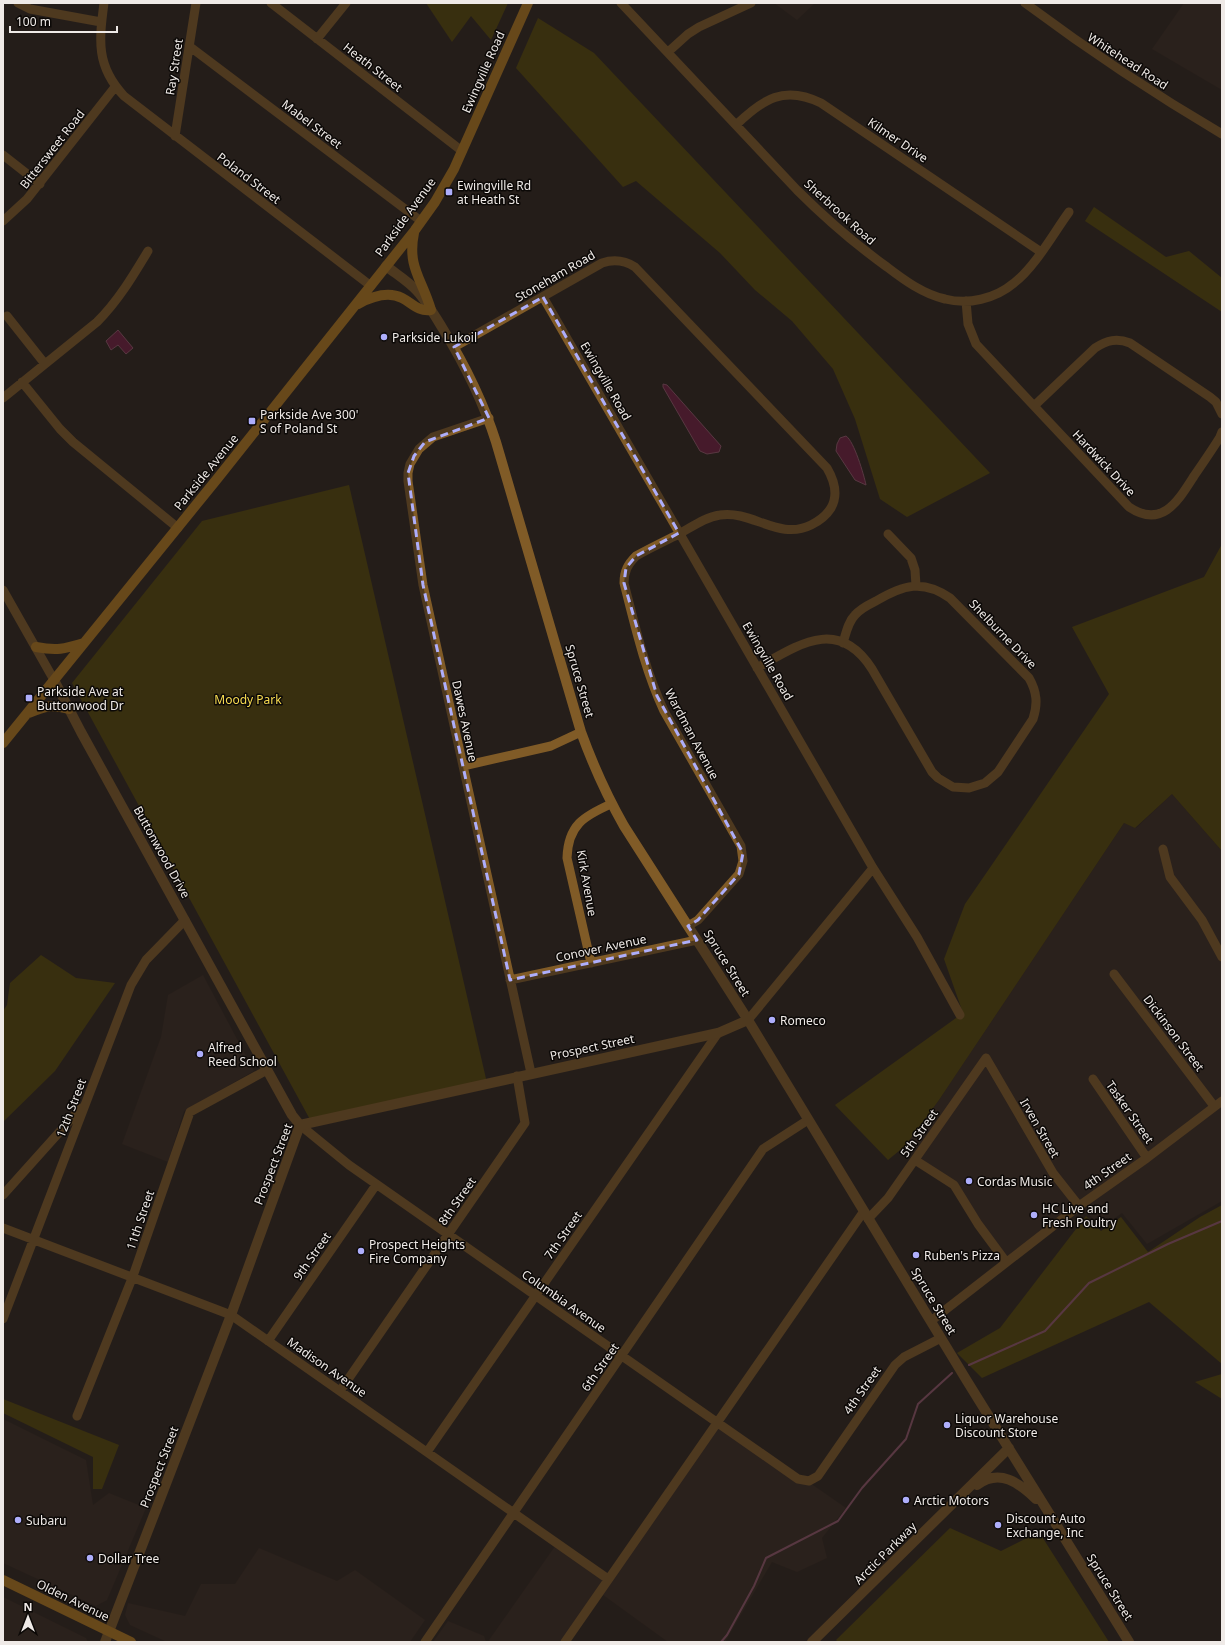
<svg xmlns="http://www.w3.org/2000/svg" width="1225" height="1645" font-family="'Noto Sans',sans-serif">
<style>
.built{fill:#32261f}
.green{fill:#514503}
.water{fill:#701840;stroke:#965772}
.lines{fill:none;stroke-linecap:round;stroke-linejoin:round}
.stream{stroke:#965772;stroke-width:2}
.minor{stroke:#805b27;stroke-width:9}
.tertiary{stroke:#805b27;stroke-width:10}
.secondary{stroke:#b87c1b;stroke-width:10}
.marked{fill:none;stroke:#aeaefb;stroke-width:3;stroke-dasharray:8 5;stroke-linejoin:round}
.poi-dot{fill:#aeaefb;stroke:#0c0907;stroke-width:1.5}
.labels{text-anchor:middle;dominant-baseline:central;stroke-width:3;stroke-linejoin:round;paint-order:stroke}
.street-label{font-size:12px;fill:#efeae7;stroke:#0c0907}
.poi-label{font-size:12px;fill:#efeae7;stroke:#0c0907;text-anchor:start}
.park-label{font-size:12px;fill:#f8dc51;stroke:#0c0907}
</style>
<rect width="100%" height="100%" fill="#251e1a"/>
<path class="built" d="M774,3H815L797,20Z
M1184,3H1222V90L1152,49Z
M1172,794L1222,851V1201L1147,1244L1122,1213L1101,1228L1081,1205L1008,1260L952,1182L905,1146L939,1100L1124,823L1136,828Z
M203,975L254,1071L184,1111L168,1162L122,1144L161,1037L168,995Z
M717,1418L846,1508L822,1538L827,1558L797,1572L772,1562L725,1642H668L599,1592L564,1642H490L489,1640L558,1542L608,1573Z
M3,1419L86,1460L93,1505L109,1493L146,1508L107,1600L96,1606L3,1563Z
M259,1548L337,1581L355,1570L425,1620L410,1642H167L130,1625L125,1615L128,1603L185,1616L201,1584H235Z
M3,1597L86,1638L88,1642H3Z
M448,1621L484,1636L486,1642H433Z"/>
<path class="green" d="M426,3H508L491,40L471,16L452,42Z
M538,18L594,53L990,473L907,517L880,499L855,419L833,369L792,321L755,290L720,253L636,181L623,187L516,68Z
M1094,207L1166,257L1189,251L1222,278V312L1085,221Z
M349,485L487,1083L313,1125L72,683L202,521Z
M1222,544V851L1172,794L1135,828L1124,823L939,1100L905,1146L888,1160L835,1105L963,1013L944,959L965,904L1109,694L1072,627L1204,577Z
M41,955L76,978L115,983L55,1071L3,1122V1011L7,1005L10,983Z
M1222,1205V1364L1149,1302L982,1378L957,1353L1000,1328L1086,1216L1101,1231L1121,1217L1148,1252L1200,1217Z
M1222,1374V1399L1195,1382Z
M3,1399L119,1445L102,1489H93V1457L3,1413Z
M950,1528L1001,1551L1039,1532L1109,1642H838L836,1640Z"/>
<path class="water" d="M118,330L133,348L126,354L118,345L111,350L106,341Z
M663,384L667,385L721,446L719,452L707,454L700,451L663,387Z
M846,436C854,441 864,475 866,485L855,480L836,451L837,444L840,438Z"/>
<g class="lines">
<path class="stream" d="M969,1365L1045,1331L1089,1283L1168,1244L1222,1221
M721,1642L727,1635L754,1586L766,1558L838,1521L862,1488L906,1439L918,1404L952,1373"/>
<path class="minor" d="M18,3L30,9L101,22
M104,3C99,41 96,66 124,96L371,286
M271,3L462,151
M621,3L797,190C825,218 855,244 887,267C904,280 923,294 945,299C968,305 995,299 1014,283C1035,267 1053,234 1069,212
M1025,3C1088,50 1154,94 1222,134
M317,39L346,3
M189,46L421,221
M668,52L688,34L699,27L751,3
M736,125C763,99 784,85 821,103L1041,252
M175,136L196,3
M3,155L40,184
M3,221L27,199L115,87
M543,297L873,868L917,937L960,1015
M966,301L968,324L976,344L1034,406
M7,316L45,364
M454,347L602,263C614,259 624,260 635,267L827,468C834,480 839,494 831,508C826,516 819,521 811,525C779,541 752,510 720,515C705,517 692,527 679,534C665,541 650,548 636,556C628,564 624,571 624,583C635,626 645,670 664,711L741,846L743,861L739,874L698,920L688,926
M22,382L60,429L73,442L178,528
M3,398L97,322C118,301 133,276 148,251
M1222,414L1216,402L1210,397L1130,343C1117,338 1107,340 1095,348L1034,406L1129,507C1162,529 1178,501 1194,476C1203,463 1212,450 1220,437L1222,432
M489,418L433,437L419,449L410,464L408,473V481L423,585L531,1073
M888,534L911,558L915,570L916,586
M3,590L54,680
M757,668C798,645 838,616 872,669L932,772L938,778L953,787L969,788L985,783L998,772L1033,719C1038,704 1037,692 1029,678L950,598C923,579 903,585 876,601C868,605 861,608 855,615C848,622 846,633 843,643
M463,766L551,746L581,732
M1163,849L1170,877L1202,920L1222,957
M591,963L567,858C568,825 584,816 611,804
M1114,974L1214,1106
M510,980L697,940
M748,1020L873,868
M1093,1079L1147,1158
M300,1125L349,1165L798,1479L809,1481L818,1476L895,1365L904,1357L941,1338
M915,1160L954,1185L978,1224L1006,1262
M3,1195L81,1108
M868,1219L888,1198L986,1058L1053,1173L1079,1206
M3,1228L231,1315L608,1579
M3,1319L131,985L146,960L185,920
M931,1321L1079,1206L1147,1158L1222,1101
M268,1341L376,1185
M340,1391L525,1123L517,1076
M77,1416L133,1276L190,1112L267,1070
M427,1452L718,1033
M425,1642L763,1149L808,1120
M565,1642L864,1211"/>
<path class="tertiary" d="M386,266C396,274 408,281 417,291C427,302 435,316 443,329C465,365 483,401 496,442L581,732C593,765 607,796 624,826L748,1020L967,1381L1129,1642
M54,680L81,732L292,1115L300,1125
M300,1125C440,1095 578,1063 718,1033L748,1020
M977,1485C1000,1468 1019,1483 1036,1499
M105,1642L231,1315L300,1125
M812,1642L1009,1448"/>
<path class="secondary" d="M358,304C371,297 388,291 402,298C412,303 418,312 431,310C422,279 407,267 414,233
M36,647C57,651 64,649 84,643
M29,713C45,706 52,704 69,709
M3,743L217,479L415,230L435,202L454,169L528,3
M3,1580L131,1642"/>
</g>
<path d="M0 0H1225V1645H0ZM543,297L679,533L636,556L626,568L624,583L657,696L743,853L739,874L698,920L688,926L697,940L510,980L423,585L408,473L414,456L425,442L489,418L454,347Z" fill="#251e1a" fill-opacity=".55" fill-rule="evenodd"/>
<path class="marked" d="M543,297L679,533L636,556L626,568L624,583L657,696L743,853L739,874L698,920L688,926L697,940L510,980L423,585L408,473L414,456L425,442L489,418L454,347Z"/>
<g class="poi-dot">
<rect x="445" y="188" width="8" height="8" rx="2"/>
<circle cx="384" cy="337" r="4"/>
<rect x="248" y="417" width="8" height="8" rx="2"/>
<rect x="25" y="694" width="8" height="8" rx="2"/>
<circle cx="772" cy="1020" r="4"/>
<circle cx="200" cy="1054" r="4"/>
<circle cx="969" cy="1181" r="4"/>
<circle cx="1034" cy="1215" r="4"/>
<circle cx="361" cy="1251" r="4"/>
<circle cx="916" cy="1255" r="4"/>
<circle cx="947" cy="1425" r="4"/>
<circle cx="906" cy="1500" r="4"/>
<circle cx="18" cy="1520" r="4"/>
<circle cx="998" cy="1525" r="4"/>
<circle cx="90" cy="1558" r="4"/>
</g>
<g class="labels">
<g class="street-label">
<text transform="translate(1128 61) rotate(33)">Whitehead Road</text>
<text transform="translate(174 67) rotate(-81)">Ray Street</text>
<text transform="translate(373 67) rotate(38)">Heath Street</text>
<text transform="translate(483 72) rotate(-66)">Ewingville Road</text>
<text transform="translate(312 124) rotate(37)">Mabel Street</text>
<text transform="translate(898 140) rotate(34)">Kilmer Drive</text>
<text transform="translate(52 149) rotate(-52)">Bittersweet Road</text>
<text transform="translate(249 178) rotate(37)">Poland Street</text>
<text transform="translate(840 212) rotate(42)">Sherbrook Road</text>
<text transform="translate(405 217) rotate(-54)">Parkside Avenue</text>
<text transform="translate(555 276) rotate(-30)">Stoneham Road</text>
<text transform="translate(606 381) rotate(60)">Ewingville Road</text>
<text transform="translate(1104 463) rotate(47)">Hardwick Drive</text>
<text transform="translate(206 472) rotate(-51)">Parkside Avenue</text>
<text transform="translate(1003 634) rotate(46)">Shelburne Drive</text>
<text transform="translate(768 661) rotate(60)">Ewingville Road</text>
<text transform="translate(580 681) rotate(74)">Spruce Street</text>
<text transform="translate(465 721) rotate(78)">Dawes Avenue</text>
<text transform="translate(692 734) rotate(62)">Wardman Avenue</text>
<text transform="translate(162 852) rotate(61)">Buttonwood Drive</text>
<text transform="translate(587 883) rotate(80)">Kirk Avenue</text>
<text transform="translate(601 948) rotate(-12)">Conover Avenue</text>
<text transform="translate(727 963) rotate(58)">Spruce Street</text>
<text transform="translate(1174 1033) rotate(53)">Dickinson Street</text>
<text transform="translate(592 1047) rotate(-12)">Prospect Street</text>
<text transform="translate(71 1108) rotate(-69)">12th Street</text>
<text transform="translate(1130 1112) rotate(55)">Tasker Street</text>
<text transform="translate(1040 1128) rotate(60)">Irven Street</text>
<text transform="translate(919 1133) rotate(-55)">5th Street</text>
<text transform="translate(273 1164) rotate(-69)">Prospect Street</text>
<text transform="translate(1107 1171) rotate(-35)">4th Street</text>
<text transform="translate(457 1201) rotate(-55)">8th Street</text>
<text transform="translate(140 1220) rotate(-71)">11th Street</text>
<text transform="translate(563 1235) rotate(-55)">7th Street</text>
<text transform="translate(312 1256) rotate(-55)">9th Street</text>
<text transform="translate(564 1301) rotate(35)">Columbia Avenue</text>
<text transform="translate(934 1301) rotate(59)">Spruce Street</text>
<text transform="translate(327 1367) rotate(35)">Madison Avenue</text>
<text transform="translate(600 1367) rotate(-55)">6th Street</text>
<text transform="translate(862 1390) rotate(-55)">4th Street</text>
<text transform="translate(159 1467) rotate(-69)">Prospect Street</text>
<text transform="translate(885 1553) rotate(-45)">Arctic Parkway</text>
<text transform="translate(1110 1587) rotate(58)">Spruce Street</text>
<text transform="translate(73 1600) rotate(26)">Olden Avenue</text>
</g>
<g class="poi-label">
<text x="457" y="185">Ewingville Rd<tspan x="457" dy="14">at Heath St</tspan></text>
<text x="392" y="337">Parkside Lukoil</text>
<text x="260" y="414">Parkside Ave 300'<tspan x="260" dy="14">S of Poland St</tspan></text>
<text x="37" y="691">Parkside Ave at<tspan x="37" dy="14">Buttonwood Dr</tspan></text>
<text x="780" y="1020">Romeco</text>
<text x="208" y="1047">Alfred<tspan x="208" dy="14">Reed School</tspan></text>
<text x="977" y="1181">Cordas Music</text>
<text x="1042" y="1208">HC Live and<tspan x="1042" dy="14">Fresh Poultry</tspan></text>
<text x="369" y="1244">Prospect Heights<tspan x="369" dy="14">Fire Company</tspan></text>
<text x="924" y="1255">Ruben's Pizza</text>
<text x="955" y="1418">Liquor Warehouse<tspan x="955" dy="14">Discount Store</tspan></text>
<text x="914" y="1500">Arctic Motors</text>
<text x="1006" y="1518">Discount Auto<tspan x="1006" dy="14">Exchange, Inc</tspan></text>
<text x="26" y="1520">Subaru</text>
<text x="98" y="1558">Dollar Tree</text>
</g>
<g class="park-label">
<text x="248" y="699">Moody Park</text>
</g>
</g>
<rect width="1225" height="1645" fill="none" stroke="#efeae7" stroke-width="8"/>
<g transform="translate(28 1617)" stroke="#0c0907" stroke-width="3" paint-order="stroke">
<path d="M0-3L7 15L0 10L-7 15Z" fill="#efeae7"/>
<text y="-6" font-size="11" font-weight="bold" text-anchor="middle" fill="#efeae7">N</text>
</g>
<path d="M10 26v6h107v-6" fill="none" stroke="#efeae7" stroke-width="2"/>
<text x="16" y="26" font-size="12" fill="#efeae7" stroke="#0c0907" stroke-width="3" paint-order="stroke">100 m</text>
</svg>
